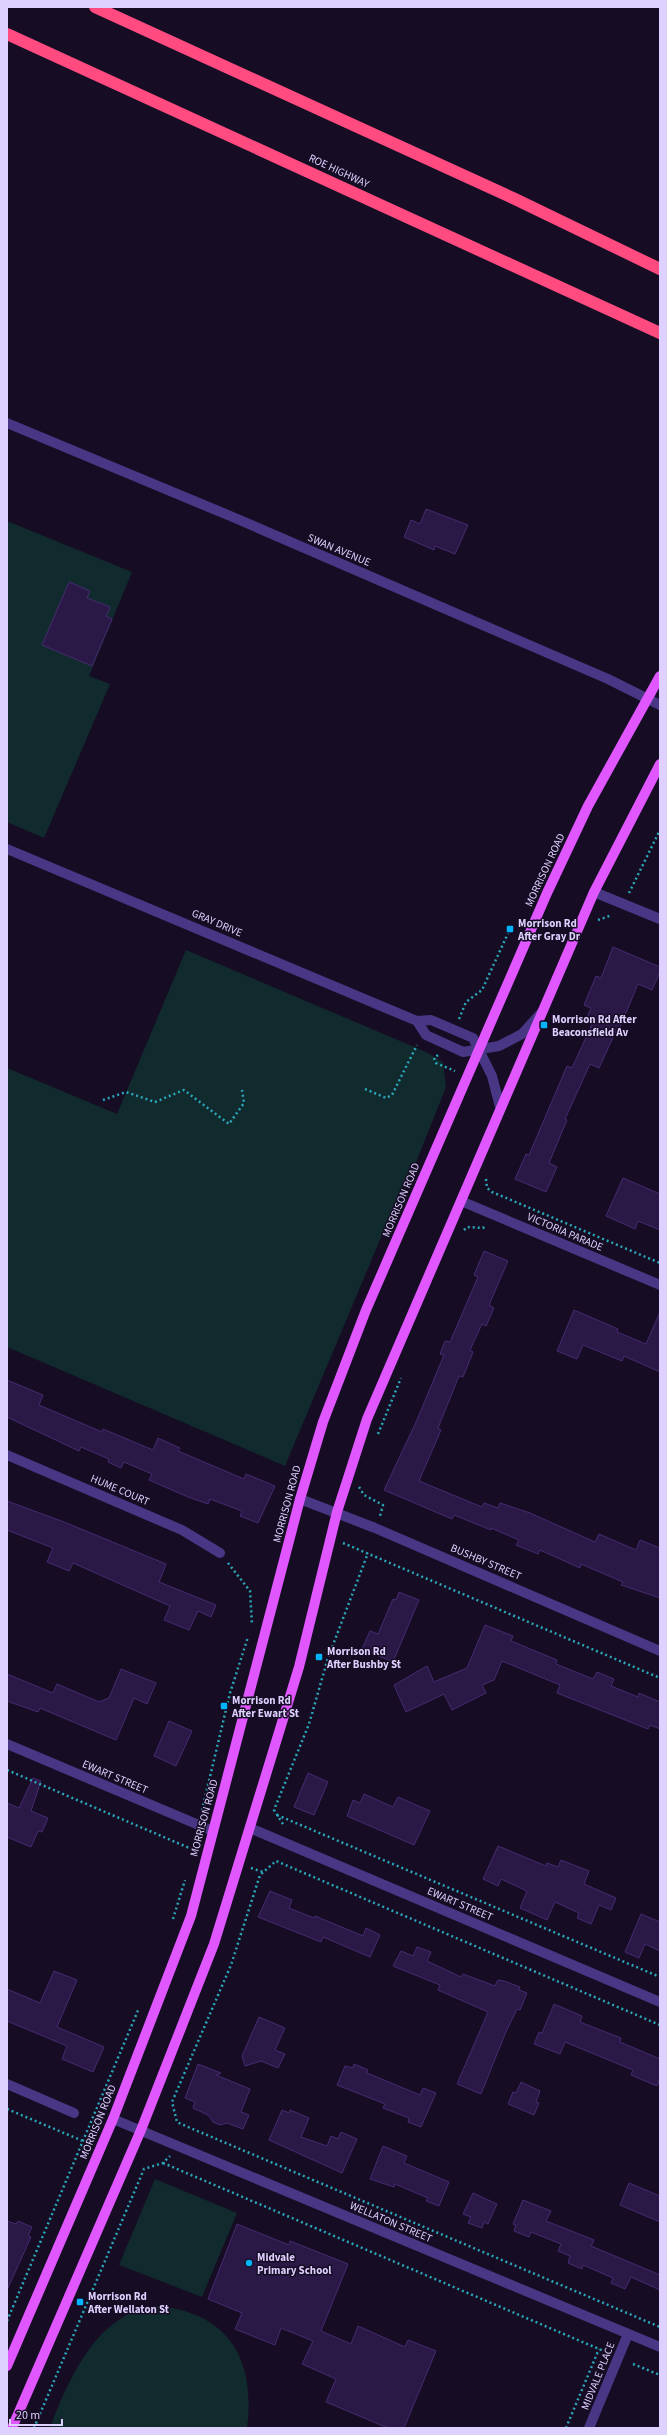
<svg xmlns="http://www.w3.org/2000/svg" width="667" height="2435" font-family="'Source Sans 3',sans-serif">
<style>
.green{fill:#102a2e}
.building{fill:#2a1946;stroke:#462a72}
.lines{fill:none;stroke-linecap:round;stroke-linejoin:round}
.path{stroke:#2ba7b9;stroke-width:2.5;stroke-dasharray:2 3;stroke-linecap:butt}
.street{stroke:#483785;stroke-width:10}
.primary{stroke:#e057ff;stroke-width:10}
.highway{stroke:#ff4b80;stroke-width:12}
.poi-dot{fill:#00b3fb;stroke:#160d24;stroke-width:1.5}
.labels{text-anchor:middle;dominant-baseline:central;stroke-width:3;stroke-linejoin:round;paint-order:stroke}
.street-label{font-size:11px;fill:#ded0ff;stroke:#160d24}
.poi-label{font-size:11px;font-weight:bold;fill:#ded0ff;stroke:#160d24;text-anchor:start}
</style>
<rect width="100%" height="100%" fill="#160d24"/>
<path class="green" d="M7,521L132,572L89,676L110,684L44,838L7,822Z
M186,950L426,1052L443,1062L446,1087L405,1190L403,1185L285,1466L7,1347V1068L117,1114Z
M155,2179L237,2213L202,2297L119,2265Z
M158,2306C230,2313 256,2361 247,2428H50C69,2378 98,2311 158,2306Z"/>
<path class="building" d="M426,509L468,525L455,554L435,546L434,550L404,537L411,520L420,524Z
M69,582L90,591L87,598L110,607L106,616L112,619L92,666L42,645Z
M613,947L660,967V972L652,990L638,984L618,1032L616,1031L599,1068L590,1064L565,1119L567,1120L549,1163L557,1167L546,1192L515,1179L526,1154L529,1155L567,1066L572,1068L593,1022L586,1020L591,1008L584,1005L596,976L601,978Z
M623,1178L660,1194V1230L638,1221L635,1229L606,1216Z
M484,1251L508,1261L489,1305L494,1308L486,1326L482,1324L470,1350L473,1352L463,1377L459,1376L438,1428L441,1430L419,1481L482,1507L484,1503L498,1508L500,1503L530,1513L595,1542L599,1534L636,1550L640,1540L660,1548V1598L621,1585L623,1582L581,1564L580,1568L540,1550L538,1554L516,1545L519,1540L491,1528V1530L454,1515L452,1519L384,1490L417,1420L444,1355L440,1354L445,1341L450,1342L478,1277L474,1275Z
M574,1310L618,1329L617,1332L646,1344L660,1312V1372L624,1356L622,1361L583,1345L577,1359L557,1351Z
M7,1380L43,1395L39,1405L102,1432L103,1429L153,1450L158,1438L180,1448L178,1451L244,1479L246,1474L275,1486L258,1523L240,1516L242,1511L210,1499L208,1504L188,1497L149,1480L152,1474L124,1462L121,1468L108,1462L109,1459L81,1447L79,1451L7,1417Z
M7,1501L64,1522L166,1564L159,1582L216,1605L211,1617L198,1611L189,1630L164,1620L170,1606L73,1563L69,1571L47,1562L53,1548L7,1530Z
M399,1592L419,1600L393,1662L362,1649L370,1631L378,1634L393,1599L396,1600Z
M485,1625L513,1636L511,1641L557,1660L556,1664L593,1679L597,1672L614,1679L611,1686L638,1697L639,1693L660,1702V1729L650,1725L648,1729L557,1693L560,1685L502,1661L494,1680L482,1685L486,1693L452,1710L444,1694L406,1712L394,1685L427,1666L434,1682L467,1668Z
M121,1669L156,1683L147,1704L134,1698L116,1740L40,1708L38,1712L7,1701V1674L53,1693L57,1684L99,1702L109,1698Z
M169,1721L192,1731L176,1766L154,1756Z
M308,1773L328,1782L314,1815L294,1807Z
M33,1778L41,1781L31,1811L48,1818L42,1832L38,1831L31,1847L7,1837V1803L19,1808Z
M364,1794L393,1807L398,1797L430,1811L414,1845L347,1816L353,1800L360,1803Z
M498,1846L546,1866L547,1863L558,1867L561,1860L589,1871L584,1884L616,1898L611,1910L599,1905L591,1924L577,1918L579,1913L555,1902L547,1920L520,1908L527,1891L501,1879L498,1886L483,1879Z
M270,1891L292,1900L289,1908L314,1918L315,1916L363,1936L366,1928L380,1935L370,1957L323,1937L321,1942L258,1917Z
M641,1914L660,1922V1951L645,1944L639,1958L625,1952Z
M417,1947L431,1952L427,1961L461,1977L463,1974L495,1986L498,1980L504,1981L520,1987L519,1990L527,1993L520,2010L517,2009L505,2034L481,2094L457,2084L488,2012L438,1990L440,1985L393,1966L401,1951L413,1956Z
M54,1971L77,1980L57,2027L104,2047L93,2072L62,2059L67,2046L7,2021V1989L40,2003Z
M554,2004L582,2016L580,2022L621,2038L620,2042L660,2059V2078L657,2086L631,2075L633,2070L565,2042L560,2054L534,2044L539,2032L542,2033Z
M259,2017L285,2028L275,2050L285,2054L278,2068L261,2061L245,2066L242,2056Z
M198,2064L221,2073L216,2075L250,2089L241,2112L249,2115L243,2129L227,2123L220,2125L213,2122L208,2115L193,2108L195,2102L185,2098Z
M354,2064L368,2070L367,2073L420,2095L423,2088L436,2093L421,2127L408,2122L409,2118L383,2108L385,2104L337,2085L345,2066L353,2068Z
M521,2082L540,2091L536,2102L539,2103L534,2115L508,2104L513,2092L516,2093Z
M282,2110L289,2113L290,2110L309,2118L301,2137L327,2146L331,2136L338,2139L341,2132L357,2139L342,2173L269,2140Z
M383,2146L407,2156L404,2163L449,2182L439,2206L426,2201L428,2198L395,2184L394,2187L370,2179Z
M629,2183L660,2196V2222L620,2205Z
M473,2193L497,2204L488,2224L484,2222L482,2228L468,2223L471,2217L463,2214Z
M523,2200L551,2211L546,2221L594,2240L591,2246L660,2275V2290L631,2277L625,2289L611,2283L613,2278L583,2265L582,2269L568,2263L570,2256L558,2251L561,2244L531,2232L529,2237L514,2231L516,2225L513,2224Z
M7,2221L16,2224L18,2221L32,2227L28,2236L31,2237L7,2290Z
M237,2224L289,2245L290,2241L348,2264L321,2331L351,2344L358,2326L405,2347L408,2340L436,2351L404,2428H388L326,2402L336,2379L302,2364L313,2341L281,2328L275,2345L235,2329L242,2313L208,2299Z"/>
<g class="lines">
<path class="path" d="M629,893L660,830
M598,920L612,915
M459,1019L466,1002L482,990L510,929
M438,1055L434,1058L436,1063L455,1071
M365,1089L386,1098L392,1095L417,1045
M103,1100L126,1092L155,1102L184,1090L229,1124L244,1103L242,1090
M486,1179L487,1188L492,1192L660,1263
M464,1230L467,1227L483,1228L485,1226
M378,1434L401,1378
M359,1487L364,1495L383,1505L380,1516
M343,1543L660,1678
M228,1563L250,1591L252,1624
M7,1770L194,1850
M202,1810L230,1693L248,1637
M277,1815L660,1977
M283,1824L274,1810L309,1724L328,1658L368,1553
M251,1868L263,1872
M173,1919L185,1880
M660,2025L276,1861L260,1875L231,1965L172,2102L177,2122L181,2124L660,2327
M7,2109L83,2141
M163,2163L606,2352
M7,2321L139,2008
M633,2364L660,2375
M34,2428L144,2169L163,2163L170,2156
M566,2428L599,2349"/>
<path class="street" d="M7,423L235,518L608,679L660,705
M7,849L417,1021L431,1020L473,1038L492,1076L500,1107
M594,892L660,919
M417,1021L426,1035L463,1052L499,1046L522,1034L541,1013
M461,1201L660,1285
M7,1455L182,1530L220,1553
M300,1499L375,1528L660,1651
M7,1744L213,1831
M250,1828L660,2002
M7,2084L74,2113
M113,2119L660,2347
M589,2428L628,2334"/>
<path class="primary" d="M7,2366L113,2119L191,1916L300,1499L323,1422L366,1310L547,893L588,806L660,676
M12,2428L141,2130L214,1944L299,1667L337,1512L367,1419L594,892L660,764"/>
<path class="highway" d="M95,7L515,199L660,269
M7,34L660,333"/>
</g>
<g class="poi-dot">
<rect x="506" y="925" width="8" height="8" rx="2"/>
<rect x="540" y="1021" width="8" height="8" rx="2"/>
<rect x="315" y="1653" width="8" height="8" rx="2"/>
<rect x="220" y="1702" width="8" height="8" rx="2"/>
<circle cx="249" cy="2263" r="4"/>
<rect x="76" y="2298" width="8" height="8" rx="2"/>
</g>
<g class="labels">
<g class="street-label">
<text transform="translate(339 171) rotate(25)">ROE HIGHWAY</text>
<text transform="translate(339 550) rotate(23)">SWAN AVENUE</text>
<text transform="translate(545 870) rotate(-65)">MORRISON ROAD</text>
<text transform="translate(217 923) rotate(23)">GRAY DRIVE</text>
<text transform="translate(401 1200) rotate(-67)">MORRISON ROAD</text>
<text transform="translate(565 1232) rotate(23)">VICTORIA PARADE</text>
<text transform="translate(120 1490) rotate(23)">HUME COURT</text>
<text transform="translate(287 1504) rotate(-75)">MORRISON ROAD</text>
<text transform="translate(486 1562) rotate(23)">BUSHBY STREET</text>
<text transform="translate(115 1777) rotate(23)">EWART STREET</text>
<text transform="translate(204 1818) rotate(-75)">MORRISON ROAD</text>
<text transform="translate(460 1904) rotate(23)">EWART STREET</text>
<text transform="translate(98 2122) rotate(-68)">MORRISON ROAD</text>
<text transform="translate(391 2222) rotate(23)">WELLATON STREET</text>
<text transform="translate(598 2376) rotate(-68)">MIDVALE PLACE</text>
</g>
<g class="poi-label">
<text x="518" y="923">Morrison Rd<tspan x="518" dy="13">After Gray Dr</tspan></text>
<text x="552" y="1019">Morrison Rd After<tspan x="552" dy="13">Beaconsfield Av</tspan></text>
<text x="327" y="1651">Morrison Rd<tspan x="327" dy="13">After Bushby St</tspan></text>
<text x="232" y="1700">Morrison Rd<tspan x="232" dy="13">After Ewart St</tspan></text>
<text x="257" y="2257">Midvale<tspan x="257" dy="13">Primary School</tspan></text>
<text x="88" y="2296">Morrison Rd<tspan x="88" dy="13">After Wellaton St</tspan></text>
</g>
</g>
<rect width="667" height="2435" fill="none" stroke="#ded0ff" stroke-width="16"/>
<path d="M10 2419v6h52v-6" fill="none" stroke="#ded0ff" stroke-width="2"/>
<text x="16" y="2419" font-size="12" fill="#ded0ff" stroke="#160d24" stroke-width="3" paint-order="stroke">20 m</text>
</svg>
